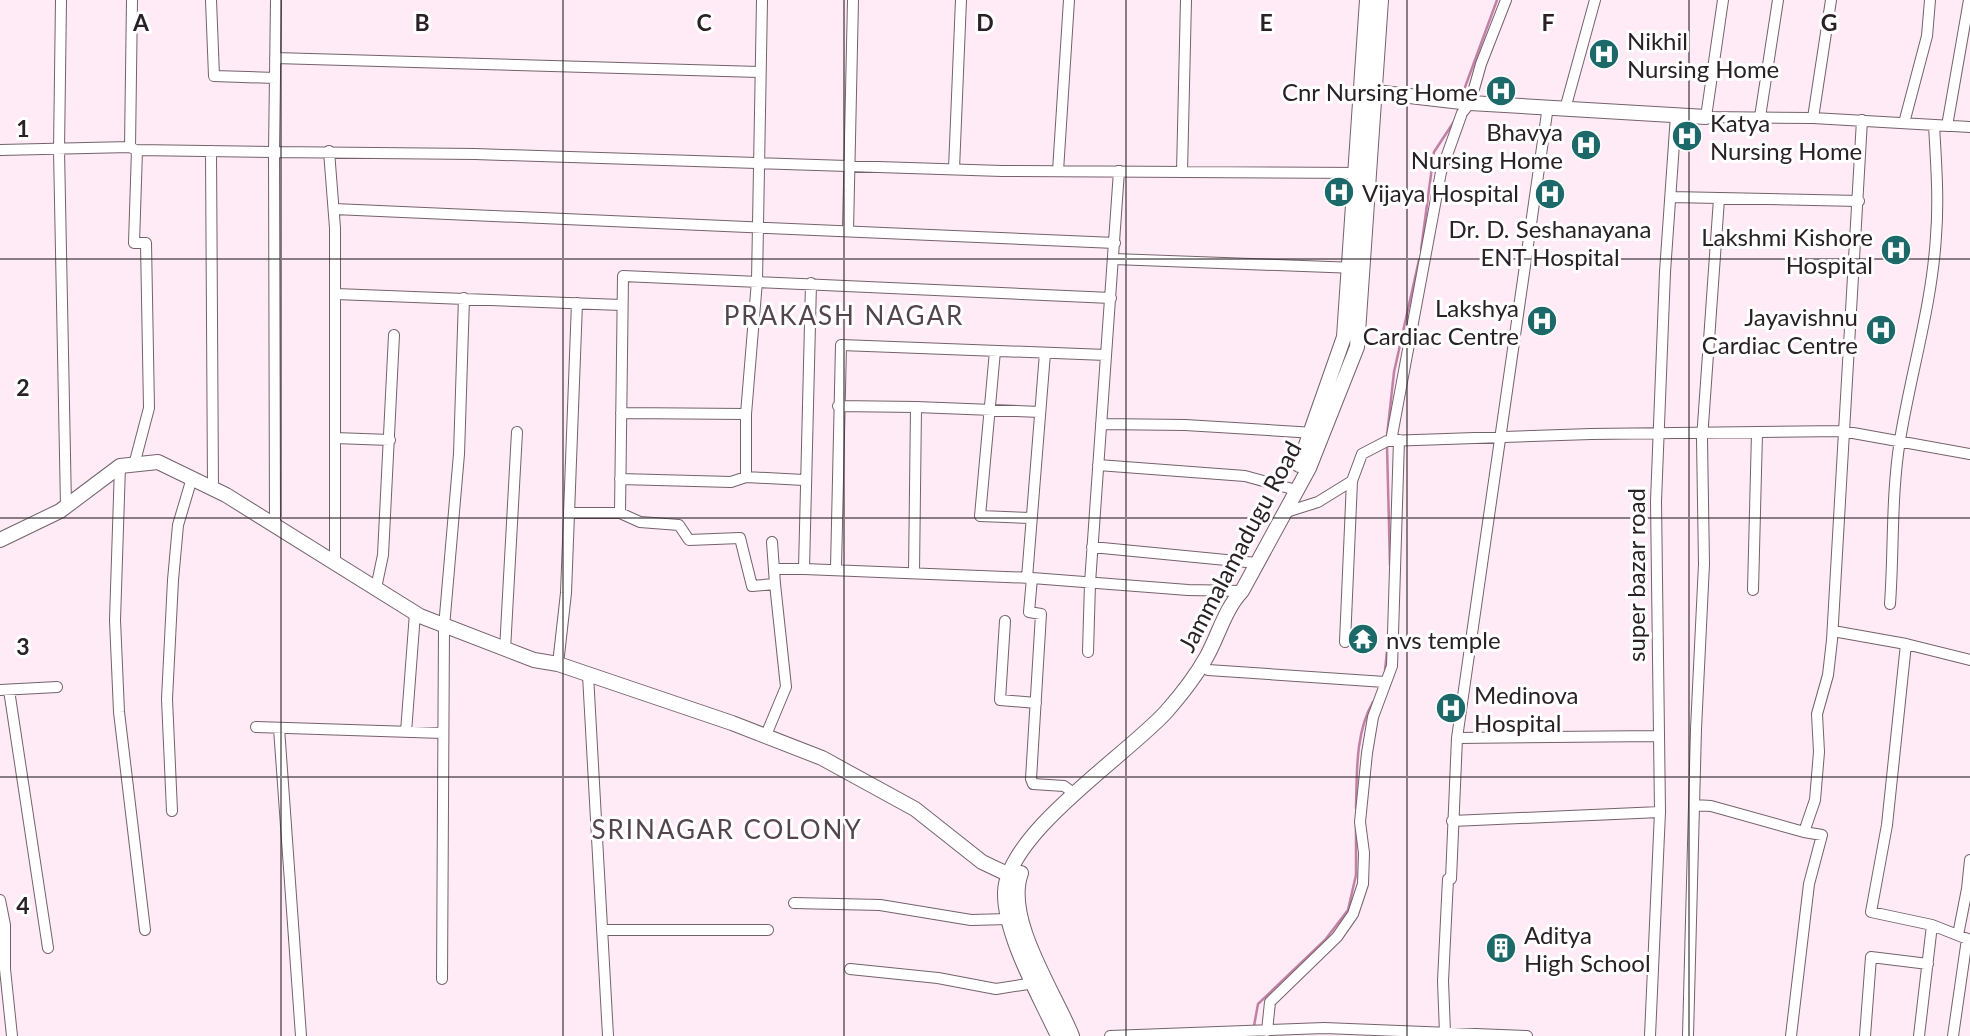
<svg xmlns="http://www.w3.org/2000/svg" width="1970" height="1036" font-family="Lato,sans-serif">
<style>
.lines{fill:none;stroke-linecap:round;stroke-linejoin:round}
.stream{stroke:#c181a5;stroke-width:2.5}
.minor-casing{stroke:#74626b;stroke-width:12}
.major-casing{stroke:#74626b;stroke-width:16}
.minor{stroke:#fff;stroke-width:10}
.major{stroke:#fff;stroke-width:14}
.grid{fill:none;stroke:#292125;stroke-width:2;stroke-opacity:0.55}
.labels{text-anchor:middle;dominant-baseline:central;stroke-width:6;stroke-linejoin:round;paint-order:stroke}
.poi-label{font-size:24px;fill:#292125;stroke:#fff;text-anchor:start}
.street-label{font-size:24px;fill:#292125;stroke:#fff}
.neighbourhood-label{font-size:26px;letter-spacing:2px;fill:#54444d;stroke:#fff}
.grid-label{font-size:23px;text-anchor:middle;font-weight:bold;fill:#292125;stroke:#fff;stroke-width:6;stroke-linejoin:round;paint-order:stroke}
</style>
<rect width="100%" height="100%" fill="#ffebf5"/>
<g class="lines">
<path class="stream" d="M1461,98L1497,0
M1421,250L1434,152L1455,120
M1387,436L1394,372L1419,260
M1387,446L1390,565
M1385,670L1388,642
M1356,808C1357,774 1355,733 1373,702
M1254,1026L1258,1004L1325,940L1348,910L1356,875V825"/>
<g class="minor-casing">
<path id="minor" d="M61,0L59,150L66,506
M211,0L214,76L275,78
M1723,0L1706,117L1813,118L1970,127
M275,58L759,72
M1565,109L1595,0
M1760,117L1778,0
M1813,118L1831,0
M1904,123L1927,36L1930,0
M1947,126L1969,0
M130,147L132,0
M0,150L130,147L136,150
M211,151L213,488
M329,151L335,228V563
M954,169L961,0
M1058,171L1069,0
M1182,172L1186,0
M1671,197L1859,201
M334,209L1115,243
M848,231L853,0
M1114,259L1356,268
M811,283L804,569L1032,578L1188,590L1242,591
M336,294L621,305
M995,351L980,516L1031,518
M838,406L916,407
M621,413L746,414
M1101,424L1185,425L1315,433
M335,438L390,440
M1391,441L1441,172L1462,113L1470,103L1481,64L1506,0
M134,465L149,408L146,243H134L137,150L274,152L276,0
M1098,465L1245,476L1296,490
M120,466L115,620L119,712L145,930
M746,477V414L757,281L762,0
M620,479L731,482L746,477L804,480
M569,513H620L640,522L679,525L689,540L740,538L752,586L775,584L786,687L766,735
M620,513L623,276L1111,298
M1283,513L1318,502L1352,481
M275,525L274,152L475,154L1002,171L1361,173
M772,542L775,584
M1092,547L1257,563
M836,568L841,345L1106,355
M774,569H804
M914,573L916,407L1040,412
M1027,578L1045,353
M1032,578L1029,612L1041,614L1031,779L1033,784L1064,786L1075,794
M376,588L383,555L394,335
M1753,590L1757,433
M1890,604C1894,548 1891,496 1900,440C1911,372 1932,305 1936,236C1939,199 1936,162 1934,125
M1005,621L1000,700L1036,703
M1833,631L1906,644L1887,825L1871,912L1932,925L1970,940
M1345,642L1352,481L1362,454L1387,441L1591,434L1842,431L1970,454
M1906,644L1970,660
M505,650L517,432
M1088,652L1090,583L1119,171
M558,664L566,593L577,303
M1208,670L1385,682
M588,675L608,1036
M0,690L57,687
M9,690L48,948
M256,727L443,733
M279,728L301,1036
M406,732L415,613
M1457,738L1657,736
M1694,805L1711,806L1804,832
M172,811L167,699L173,580L178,525L192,478
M1452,821L1660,812
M1970,860L1967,889H1970
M0,900L5,925V969L12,1036
M794,903L880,905L971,920L1009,919
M602,930H768
M1958,935L1967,889
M850,969L938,978L996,989L1034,983
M442,979L444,627L459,454L464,298
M1267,1031L1270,1002L1337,937L1353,914L1363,884L1364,853L1360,822L1367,753L1373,717L1392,666L1399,440
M1445,1033L1443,981L1448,879H1451L1457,738L1548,106
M1110,1036L1324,1028L1527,1036
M1650,1036L1660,812L1656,501L1665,272L1676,115
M1688,1036L1696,729L1704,564L1702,439L1719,199
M1791,1036L1809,884L1822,835L1804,832L1815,800L1819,752L1817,714L1828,675L1832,640L1862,120
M1865,1036L1871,957L1928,964
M1919,1036L1932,925
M1953,1036L1967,939"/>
</g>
<g class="major-casing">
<path id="major" d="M1375,92L1470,103L1706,117
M1299,465L1344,337L1367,0
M0,540L60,511L120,466L158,462L226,495L420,616L534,660L558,664L732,723L822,758L915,809L982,862L1018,879
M1021,873C1004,919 1055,993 1072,1036
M1058,1036C1040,997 1004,935 1005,892C1007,833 1127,755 1166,712C1181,695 1196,676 1207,656C1219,634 1225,609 1242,591L1309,468L1357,347L1381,0"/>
</g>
<use href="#minor" class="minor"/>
<use href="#major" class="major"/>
</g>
<path class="grid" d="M281,0V1036M563,0V1036M844,0V1036M1126,0V1036M1407,0V1036M1689,0V1036M0,259H1970M0,518H1970M0,777H1970"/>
<defs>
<g id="hospital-disc" transform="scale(1.575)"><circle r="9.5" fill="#1d696a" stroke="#fff"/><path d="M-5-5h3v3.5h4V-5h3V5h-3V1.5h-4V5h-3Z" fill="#fff"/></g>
<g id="temple-disc" transform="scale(1.575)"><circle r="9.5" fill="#1d696a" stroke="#fff"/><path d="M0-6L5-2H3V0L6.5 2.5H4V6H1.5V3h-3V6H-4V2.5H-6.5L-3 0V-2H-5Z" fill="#fff"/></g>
<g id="building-disc" transform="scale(1.575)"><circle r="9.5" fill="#1d696a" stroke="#fff"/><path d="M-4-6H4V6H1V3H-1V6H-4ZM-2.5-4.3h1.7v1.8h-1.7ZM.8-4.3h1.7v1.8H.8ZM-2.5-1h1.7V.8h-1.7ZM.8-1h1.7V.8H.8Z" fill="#fff"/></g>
</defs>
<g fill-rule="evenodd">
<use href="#hospital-disc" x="1604" y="54"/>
<use href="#hospital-disc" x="1501" y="91"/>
<use href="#hospital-disc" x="1687" y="136"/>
<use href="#hospital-disc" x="1586" y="145"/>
<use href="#hospital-disc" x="1339" y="192"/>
<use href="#hospital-disc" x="1550" y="194"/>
<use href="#hospital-disc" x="1896" y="250"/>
<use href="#hospital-disc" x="1542" y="321"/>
<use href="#hospital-disc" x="1881" y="330"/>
<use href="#temple-disc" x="1363" y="639"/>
<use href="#hospital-disc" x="1451" y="708"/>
<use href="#building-disc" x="1501" y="948"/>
</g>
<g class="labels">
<g class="poi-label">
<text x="1627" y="40">Nikhil<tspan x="1627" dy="28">Nursing Home</tspan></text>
<text x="1478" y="91" text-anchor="end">Cnr Nursing Home</text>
<text x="1710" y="122">Katya<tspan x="1710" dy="28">Nursing Home</tspan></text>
<text x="1563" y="131" text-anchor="end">Bhavya<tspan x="1563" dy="28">Nursing Home</tspan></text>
<text x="1362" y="192">Vijaya Hospital</text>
<text x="1550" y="228" text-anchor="middle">Dr. D. Seshanayana<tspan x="1550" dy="28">ENT Hospital</tspan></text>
<text x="1873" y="236" text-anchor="end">Lakshmi Kishore<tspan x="1873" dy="28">Hospital</tspan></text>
<text x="1519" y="307" text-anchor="end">Lakshya<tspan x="1519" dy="28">Cardiac Centre</tspan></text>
<text x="1858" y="316" text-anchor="end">Jayavishnu<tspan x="1858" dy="28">Cardiac Centre</tspan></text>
<text x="1386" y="639">nvs temple</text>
<text x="1474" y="694">Medinova<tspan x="1474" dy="28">Hospital</tspan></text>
<text x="1524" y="934">Aditya<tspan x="1524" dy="28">High School</tspan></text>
</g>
<g class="street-label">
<text transform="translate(1239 546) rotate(-62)">Jammalamadugu Road</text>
<text transform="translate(1635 575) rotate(-90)">super bazar road</text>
</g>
<g class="neighbourhood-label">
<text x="844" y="315">PRAKASH NAGAR</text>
<text x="727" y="829">SRINAGAR COLONY</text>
</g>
</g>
<g class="grid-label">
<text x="141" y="31">A</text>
<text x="422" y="31">B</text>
<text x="704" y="31">C</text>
<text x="985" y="31">D</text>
<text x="1266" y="31">E</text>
<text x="1548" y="31">F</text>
<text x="1829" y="31">G</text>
<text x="23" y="137">1</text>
<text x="23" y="396">2</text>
<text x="23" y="655">3</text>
<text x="23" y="914">4</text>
</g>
</svg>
